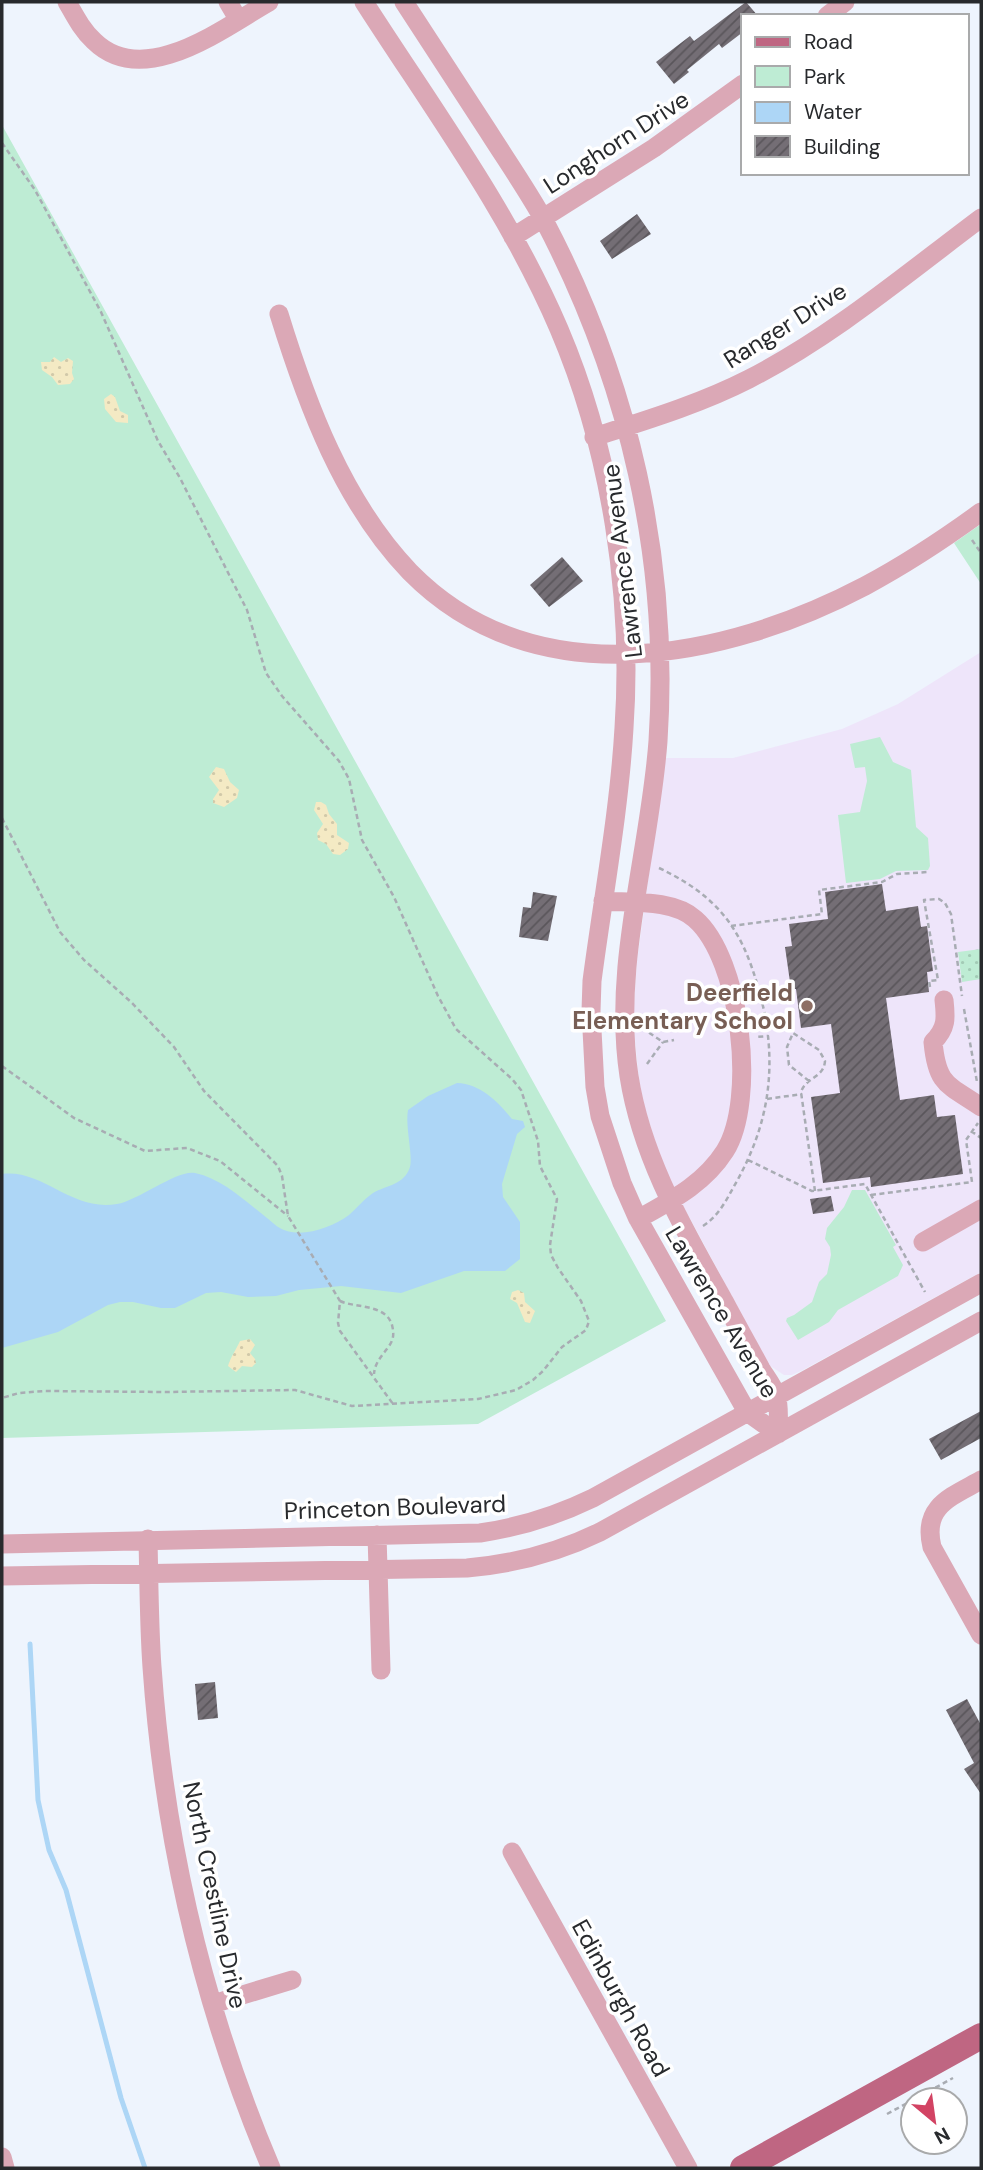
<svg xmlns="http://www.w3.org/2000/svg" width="983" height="2170" font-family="'DM Sans',sans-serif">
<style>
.education{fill:#eee5fa}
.green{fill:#beecd4}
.sand{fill:url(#sand-dots)}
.garden{fill:url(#garden-dots)}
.water{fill:#add6f6}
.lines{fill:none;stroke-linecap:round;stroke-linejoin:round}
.stream{stroke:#add6f6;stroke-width:5}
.building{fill:url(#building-hatch)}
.path{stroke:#a8acb3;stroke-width:2.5;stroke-dasharray:5 3.5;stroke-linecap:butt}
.minor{stroke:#dba8b6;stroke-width:19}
.major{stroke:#bf6682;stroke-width:26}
.education-dot{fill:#8d6e63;stroke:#fff;stroke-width:2.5}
.labels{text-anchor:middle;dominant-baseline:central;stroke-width:7;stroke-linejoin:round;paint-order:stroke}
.street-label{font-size:24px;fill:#282a2d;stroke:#fff}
.education-label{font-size:24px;font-weight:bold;fill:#785e54;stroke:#fff;text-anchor:end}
</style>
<defs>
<pattern id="sand-dots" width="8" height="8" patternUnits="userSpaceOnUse" patternTransform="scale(1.75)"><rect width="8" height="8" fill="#f4eac4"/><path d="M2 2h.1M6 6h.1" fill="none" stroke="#d1c9a9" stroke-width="1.8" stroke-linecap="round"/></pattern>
<pattern id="garden-dots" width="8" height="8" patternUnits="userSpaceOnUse" patternTransform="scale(1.75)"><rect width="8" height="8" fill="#beecd4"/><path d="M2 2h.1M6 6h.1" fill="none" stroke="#a3cbb6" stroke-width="1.8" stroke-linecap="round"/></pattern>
<pattern id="building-hatch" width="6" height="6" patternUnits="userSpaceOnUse" patternTransform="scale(1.75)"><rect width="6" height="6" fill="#746e75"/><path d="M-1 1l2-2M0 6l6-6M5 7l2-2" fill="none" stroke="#5a565b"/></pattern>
</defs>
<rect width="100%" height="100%" fill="#eef4fd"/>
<path class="education" d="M981,652V1272L803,1370L792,1375H784L769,1365L665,1172L645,1109L639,1081L633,1019L637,961L665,758H733L842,729L898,704Z"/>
<path class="green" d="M2,125L666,1321L478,1424L2,1438Z
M981,524V584L954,543Z
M880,737L893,762L911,770L916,827L928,838L930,866L928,870L896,871L880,879L846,883L838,815L860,812L867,781L865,767L855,768L850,744Z
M852,1190H865L896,1245L893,1247L903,1265L898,1276L838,1310L829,1322L798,1340L786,1321L787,1318L794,1315L812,1302L819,1282L827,1274L831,1255L830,1247L825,1239L827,1228L844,1207Z"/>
<path class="sand" d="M54,357L61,362L68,358L73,361L72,373L74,379L70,384L58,385L52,377L42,370L41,362H50Z
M111,394L115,397L120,411L128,415V423L116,422L105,409L104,399Z
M216,767L224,769L230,782L239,790L237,798L224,807L213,803V799L219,790L209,777Z
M316,802H321L326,805L329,814L337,824V835L349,843L348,849L340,855L333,854L326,844L318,840L317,833L323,824L314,810Z
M518,1290L524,1293L525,1302L535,1311L530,1323L525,1322L517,1303L510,1299L512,1292Z
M250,1339L255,1345L250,1353L255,1359L256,1363L252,1367L242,1366L236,1372L228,1366C231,1356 236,1350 240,1341Z"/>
<path class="garden" d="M981,949V979L962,982L958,952Z"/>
<path class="water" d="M457,1083C481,1084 498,1102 512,1119L523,1121L525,1127L517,1134L502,1184L503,1197L520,1222V1259L505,1271H464L401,1293L341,1286L299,1290L276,1296L248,1297L221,1292L206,1293L175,1308H161L133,1302H120L108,1305L58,1332L2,1348V1174C44,1169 71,1212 117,1204C139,1200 178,1169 195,1173C223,1179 245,1201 267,1218C272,1222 278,1228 284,1230C304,1238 332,1227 349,1215C357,1208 364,1199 373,1193C387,1185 404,1185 410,1167C413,1154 405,1127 408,1110L428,1096Z"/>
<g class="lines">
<path class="stream" d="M30,1644L38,1800L49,1850L66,1890L121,2098L145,2168"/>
</g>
<path class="building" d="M746,2L758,16H743V32L722,48L719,44L687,70L689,72L674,84L656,62L690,36L694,41Z
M637,214L651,234L612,259L600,241Z
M562,557L583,581L549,607L530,585Z
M882,884L886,911L918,906L921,927L927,926L933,971L927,972L929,992L886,998L900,1100L934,1095L937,1117L955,1115L963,1174L871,1187L870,1177L823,1183L811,1097L840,1093L831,1024L801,1028L796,989H791L785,947L792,946L789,924L828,919L825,892Z
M533,892L557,896L548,941L519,937L523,907L531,908Z
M831,1196L834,1211L813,1214L810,1199Z
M981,1411V1438L941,1460L929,1439Z
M215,1682L218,1718L198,1720L195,1684Z
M967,1699L981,1725V1794L964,1769L974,1763L946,1710Z"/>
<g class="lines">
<path class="path" d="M2,143L35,190L101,312L158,441L180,478L247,610L266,673L282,696L339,761L349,779L362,840L394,897L438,996L456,1029L512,1079L521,1090L538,1141L540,1166L557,1199L550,1245L551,1255L558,1268L581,1301L589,1321L586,1330L562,1347L543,1371L533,1380L516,1390L478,1399L352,1406L295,1390L166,1392L45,1391L19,1393L2,1398
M972,540L981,553
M2,818L60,932L84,960L131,1002L174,1047L204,1091L278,1166L282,1176L288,1216L340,1301L338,1323L340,1331L393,1404
M659,868C731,902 749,944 766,1019L754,1020
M731,926L822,914L819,890L882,882L897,874L928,872
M930,987L929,981L938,980L924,900L939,899L945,903L951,914L962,996
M964,1009L977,1082
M642,1028L663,1042L674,1040
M647,1064L663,1042
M2,1066L74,1118L145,1151L187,1148L220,1161L288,1216
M809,1081L789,1065L787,1047L793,1033L819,1050L825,1061C824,1078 806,1077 801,1092L815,1191
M767,1099L802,1094
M971,1131L981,1138
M748,1160L812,1191L865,1184L925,1292
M871,1195L972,1182L966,1140L978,1123
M703,1226C717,1217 725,1203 733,1188C761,1140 774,1092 768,1036L756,1037
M340,1301C355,1308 386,1304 392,1325C394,1333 394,1339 389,1346C382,1356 375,1362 374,1374
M913,2100L953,2078
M887,2114L913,2100"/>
<path class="minor" d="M67,2C75,16 82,30 94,41C144,90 223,28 269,2
M228,2L238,19
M364,2C432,108 509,212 559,329C611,451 633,597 624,728C619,813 603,897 592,981L591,1011L595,1087L600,1116L622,1183L637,1217L747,1412L778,1434
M404,2C432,45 460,88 488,131C507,161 528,191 545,222C629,382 670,560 658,741C650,852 612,965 629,1076C642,1159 684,1229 724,1301C736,1324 749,1346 761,1369C766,1377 774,1387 776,1395C780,1407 778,1422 778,1434
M827,16L845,2
M513,237L654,148L743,84
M279,314C307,405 343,502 410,572C534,698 724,660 865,586C906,564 944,539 981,512
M594,437C647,420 700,404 749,379C833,336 906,274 981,218
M603,901C630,903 673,899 695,919C741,959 757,1100 725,1151C704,1184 672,1200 638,1219
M944,1000C946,1018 947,1028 933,1042C937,1085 947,1084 981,1107
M923,1242L981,1209
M981,1480C951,1497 922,1506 932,1547L981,1635
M377,1535L381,1670
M148,1539C149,1582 149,1625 152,1667C164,1839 204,2010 271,2168
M2,1544L480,1533C521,1527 556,1516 593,1498L981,1283
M2,1576L467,1568C514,1564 557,1553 600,1532L981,1321
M512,1852L688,2168
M213,2004L292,1980
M2,2157L5,2168"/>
<path class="major" d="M743,2168L981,2036"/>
</g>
<circle class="education-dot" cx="807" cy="1006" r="7"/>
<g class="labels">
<g class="street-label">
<text transform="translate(616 142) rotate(-33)">Longhorn Drive</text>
<text transform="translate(785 325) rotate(-32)">Ranger Drive</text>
<text transform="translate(622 561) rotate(-97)">Lawrence Avenue</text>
<text transform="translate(722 1312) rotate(59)">Lawrence Avenue</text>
<text transform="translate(395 1507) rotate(-2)">Princeton Boulevard</text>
<text transform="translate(215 1895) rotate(78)">North Crestline Drive</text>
<text transform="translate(621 1998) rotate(61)">Edinburgh Road</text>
</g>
<g class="education-label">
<text x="793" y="992">Deerfield<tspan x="793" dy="28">Elementary School</tspan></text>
</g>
</g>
<rect width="983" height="2170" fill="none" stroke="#282a2d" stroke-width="7"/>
<rect x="741" y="14" width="228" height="161" fill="#ffffff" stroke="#a9aaab" stroke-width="2"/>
<rect x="755" y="37" width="35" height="10" fill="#bf6682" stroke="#a9aaab" stroke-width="2"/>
<text x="804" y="49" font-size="21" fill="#282a2d">Road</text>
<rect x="755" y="66" width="35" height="21" fill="#beecd4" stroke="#a9aaab" stroke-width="2"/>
<text x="804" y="84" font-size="21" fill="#282a2d">Park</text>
<rect x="755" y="102" width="35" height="21" fill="#add6f6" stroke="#a9aaab" stroke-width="2"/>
<text x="804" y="119" font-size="21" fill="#282a2d">Water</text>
<rect x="755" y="136" width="35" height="21" fill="url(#building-hatch)" stroke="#a9aaab" stroke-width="2"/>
<text x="804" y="154" font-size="21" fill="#282a2d">Building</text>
<g transform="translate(934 2121) rotate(151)"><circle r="33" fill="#ffffff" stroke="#a9aaab" stroke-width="2"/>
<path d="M0-5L12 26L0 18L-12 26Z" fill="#d24363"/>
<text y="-10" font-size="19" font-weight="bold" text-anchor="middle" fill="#282a2d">N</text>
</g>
</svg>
